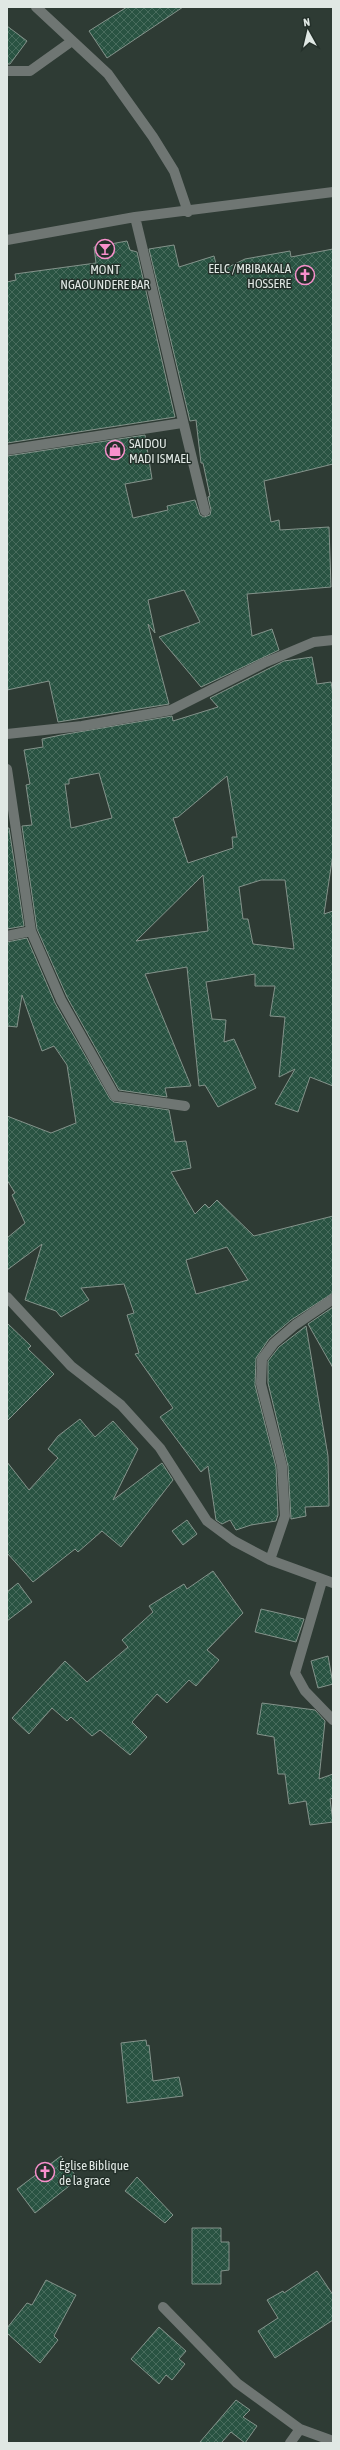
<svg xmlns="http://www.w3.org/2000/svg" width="340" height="2450" font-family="'Asap Condensed',sans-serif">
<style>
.building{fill:url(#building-cross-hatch);stroke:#84938b;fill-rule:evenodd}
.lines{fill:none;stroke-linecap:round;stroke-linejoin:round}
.minor{stroke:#6f7673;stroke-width:10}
.labels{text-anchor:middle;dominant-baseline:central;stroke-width:3;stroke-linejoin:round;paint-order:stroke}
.poi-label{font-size:13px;fill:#e0e8e4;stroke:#24302a;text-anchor:start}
</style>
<defs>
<pattern id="building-cross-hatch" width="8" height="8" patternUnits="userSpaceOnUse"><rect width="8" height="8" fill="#295342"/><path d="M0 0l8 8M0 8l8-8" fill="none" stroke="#486c5d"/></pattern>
</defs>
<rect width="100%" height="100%" fill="#2e3b34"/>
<path class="building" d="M127,7H183L107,58L89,31Z
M7,26L27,41L10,64H7Z
M127,241L130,250L137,252L175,417L7,443V282L16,280L15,274L96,263L94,247Z
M174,245L179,267L214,256L218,272L245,259L290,251L291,257L333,249V464L264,481L271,522L279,520L280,530L329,527L331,587L247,594L252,636L272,629L279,650L201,687L159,637L200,622L184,590L148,600L155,633L148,624L169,704L58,722L49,681L7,690V456L145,435L152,479L125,484L133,518L168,510L167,506L195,500L200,515L204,517L210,515L211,510L208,497L210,496L203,463H201L196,420L190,421L149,249Z
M312,657L317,684L331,682L333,694V854L324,914L333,911V1086L310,1077L298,1112L275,1104L295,1069L279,1077L285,1017L270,1016L275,986H255V974L206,982L212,1019L226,1020L224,1042L234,1039L256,1088L218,1107L205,1085L199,1086L187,967L145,974L191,1086L165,1088L167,1097L119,1090L67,997L37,929L22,826L32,825L26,785L30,784L24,750L43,747L42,739L61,735L172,716L173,721L218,707L210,698L284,661ZM99,773L112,818L71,828L65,784H69V779ZM227,776L237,837H232L233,848L188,863L173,818L178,817ZM203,875L208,931L136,941ZM261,880H285L294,949L253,944L248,919H243L239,887Z
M7,828H9L24,926L7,929Z
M27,938L55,1003L110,1099L114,1102L169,1110L175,1142L186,1141L191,1168L171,1172L195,1214L205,1204L209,1208L217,1200L254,1236L333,1216V1293L291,1320L269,1339L256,1358L255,1385L276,1467L278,1515L276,1521L251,1525L236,1530L230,1520L222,1524L216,1520L208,1466L201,1472L160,1417L173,1408L135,1354L139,1353L127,1315L134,1313L124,1284L81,1288L89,1300L61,1317L56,1311L25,1300L42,1244L7,1270V1238L25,1223L12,1195L15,1193L7,1180V1116L51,1133L76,1123L67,1065L54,1046L42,1051L22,995L17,1027L7,1026V942ZM227,1247L248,1280L196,1294L186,1260Z
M333,1307V1368L308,1324Z
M7,1323L31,1346L28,1349L54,1374L7,1421Z
M306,1326L328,1456L329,1506L305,1507L306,1516L291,1519L288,1466L268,1383V1361L279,1347Z
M80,1419L95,1437L113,1421L138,1449L113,1500L162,1463L173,1480L121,1547L102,1531L78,1552L75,1549L33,1582L7,1553V1462L29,1490L58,1458L48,1449L58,1436Z
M187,1520L197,1534L183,1545L172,1531Z
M213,1571L243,1613L207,1650L219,1660L196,1686L189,1680L167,1703L157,1694L132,1722L147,1737L130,1755L100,1730L92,1736L71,1717L67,1721L52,1708L29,1734L12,1718L65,1661L87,1682L128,1647L122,1640L153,1612L149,1606L184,1584L187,1589Z
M18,1583L32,1602L7,1621V1592Z
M261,1609L304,1619L296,1642L255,1632Z
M328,1656L333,1684L318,1688L311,1661Z
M262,1703L315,1710L325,1721L319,1779L333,1774V1798L330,1799L333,1822L310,1825L306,1801L289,1804L285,1774H278L274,1737L257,1734Z
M146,2040L147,2046L149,2045L153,2081L179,2077L183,2096L127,2103L121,2043Z
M61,2156L78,2179L35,2213L17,2189Z
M137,2177L173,2215L165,2223L125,2191Z
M192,2228H221V2242H229V2270L221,2271V2284H192Z
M317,2271L333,2295V2320L275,2358L258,2331L278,2318L267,2300L283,2291L284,2293Z
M46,2280L76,2295L54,2336L58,2340L40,2363L7,2333V2328L27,2303L32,2305Z
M159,2327L186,2351L179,2359L185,2364L172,2380L166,2375L159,2384L131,2359Z
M236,2400L250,2410L243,2417L257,2426L245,2443L231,2432L221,2443H201L200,2442Z"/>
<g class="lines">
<path class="minor" d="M36,7L108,74L153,137L174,171L188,212
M7,71H30L72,41
M135,217C159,315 180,413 205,511
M7,240L135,217L333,192
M7,450L182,423
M7,734L82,726L171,710L264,663L314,642L333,640
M7,769L31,931L7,936
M31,931L61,1000L115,1096L185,1106
M7,1297L71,1366L121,1405L160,1448L207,1521L234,1541L270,1560L333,1583
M270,1560L285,1516L282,1466L261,1384L262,1359L274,1343L295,1325L333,1299
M322,1581L295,1673L305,1691L333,1720
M163,2307L237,2383L300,2429L333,2441
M290,2443L300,2429"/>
</g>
<defs>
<g id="bar-ring" transform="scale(1)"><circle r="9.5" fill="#24302a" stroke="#f890cc" stroke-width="1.5"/><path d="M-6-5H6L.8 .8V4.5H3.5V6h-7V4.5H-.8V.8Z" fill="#f890cc"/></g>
<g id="church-ring" transform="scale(1)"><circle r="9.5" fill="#24302a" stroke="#f890cc" stroke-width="1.5"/><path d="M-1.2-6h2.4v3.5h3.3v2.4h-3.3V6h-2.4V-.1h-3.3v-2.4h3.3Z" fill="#f890cc"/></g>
<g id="shop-ring" transform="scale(1)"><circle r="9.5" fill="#24302a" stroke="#f890cc" stroke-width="1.5"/><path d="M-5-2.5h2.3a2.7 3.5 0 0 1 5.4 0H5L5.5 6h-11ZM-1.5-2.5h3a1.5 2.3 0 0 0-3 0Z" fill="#f890cc"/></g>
</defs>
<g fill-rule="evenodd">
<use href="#bar-ring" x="105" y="249"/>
<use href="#church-ring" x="305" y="275"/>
<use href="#shop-ring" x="115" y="450"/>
<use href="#church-ring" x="45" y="2172"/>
</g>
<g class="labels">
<g class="poi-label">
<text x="291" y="268" text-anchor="end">EELC /MBIBAKALA<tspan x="291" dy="15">HOSSERE</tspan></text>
<text x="105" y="269" text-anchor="middle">MONT<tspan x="105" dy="15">NGAOUNDERE BAR</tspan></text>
<text x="129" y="443">SAIDOU<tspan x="129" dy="15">MADI ISMAEL</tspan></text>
<text x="59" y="2165">Église Biblique<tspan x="59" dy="15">de la grace</tspan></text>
</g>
</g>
<rect width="340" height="2450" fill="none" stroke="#e0e8e4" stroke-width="16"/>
<g transform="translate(308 32) rotate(352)" stroke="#24302a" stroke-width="3" paint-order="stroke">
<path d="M0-3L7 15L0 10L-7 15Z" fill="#e0e8e4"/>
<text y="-6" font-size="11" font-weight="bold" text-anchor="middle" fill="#e0e8e4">N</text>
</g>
</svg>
